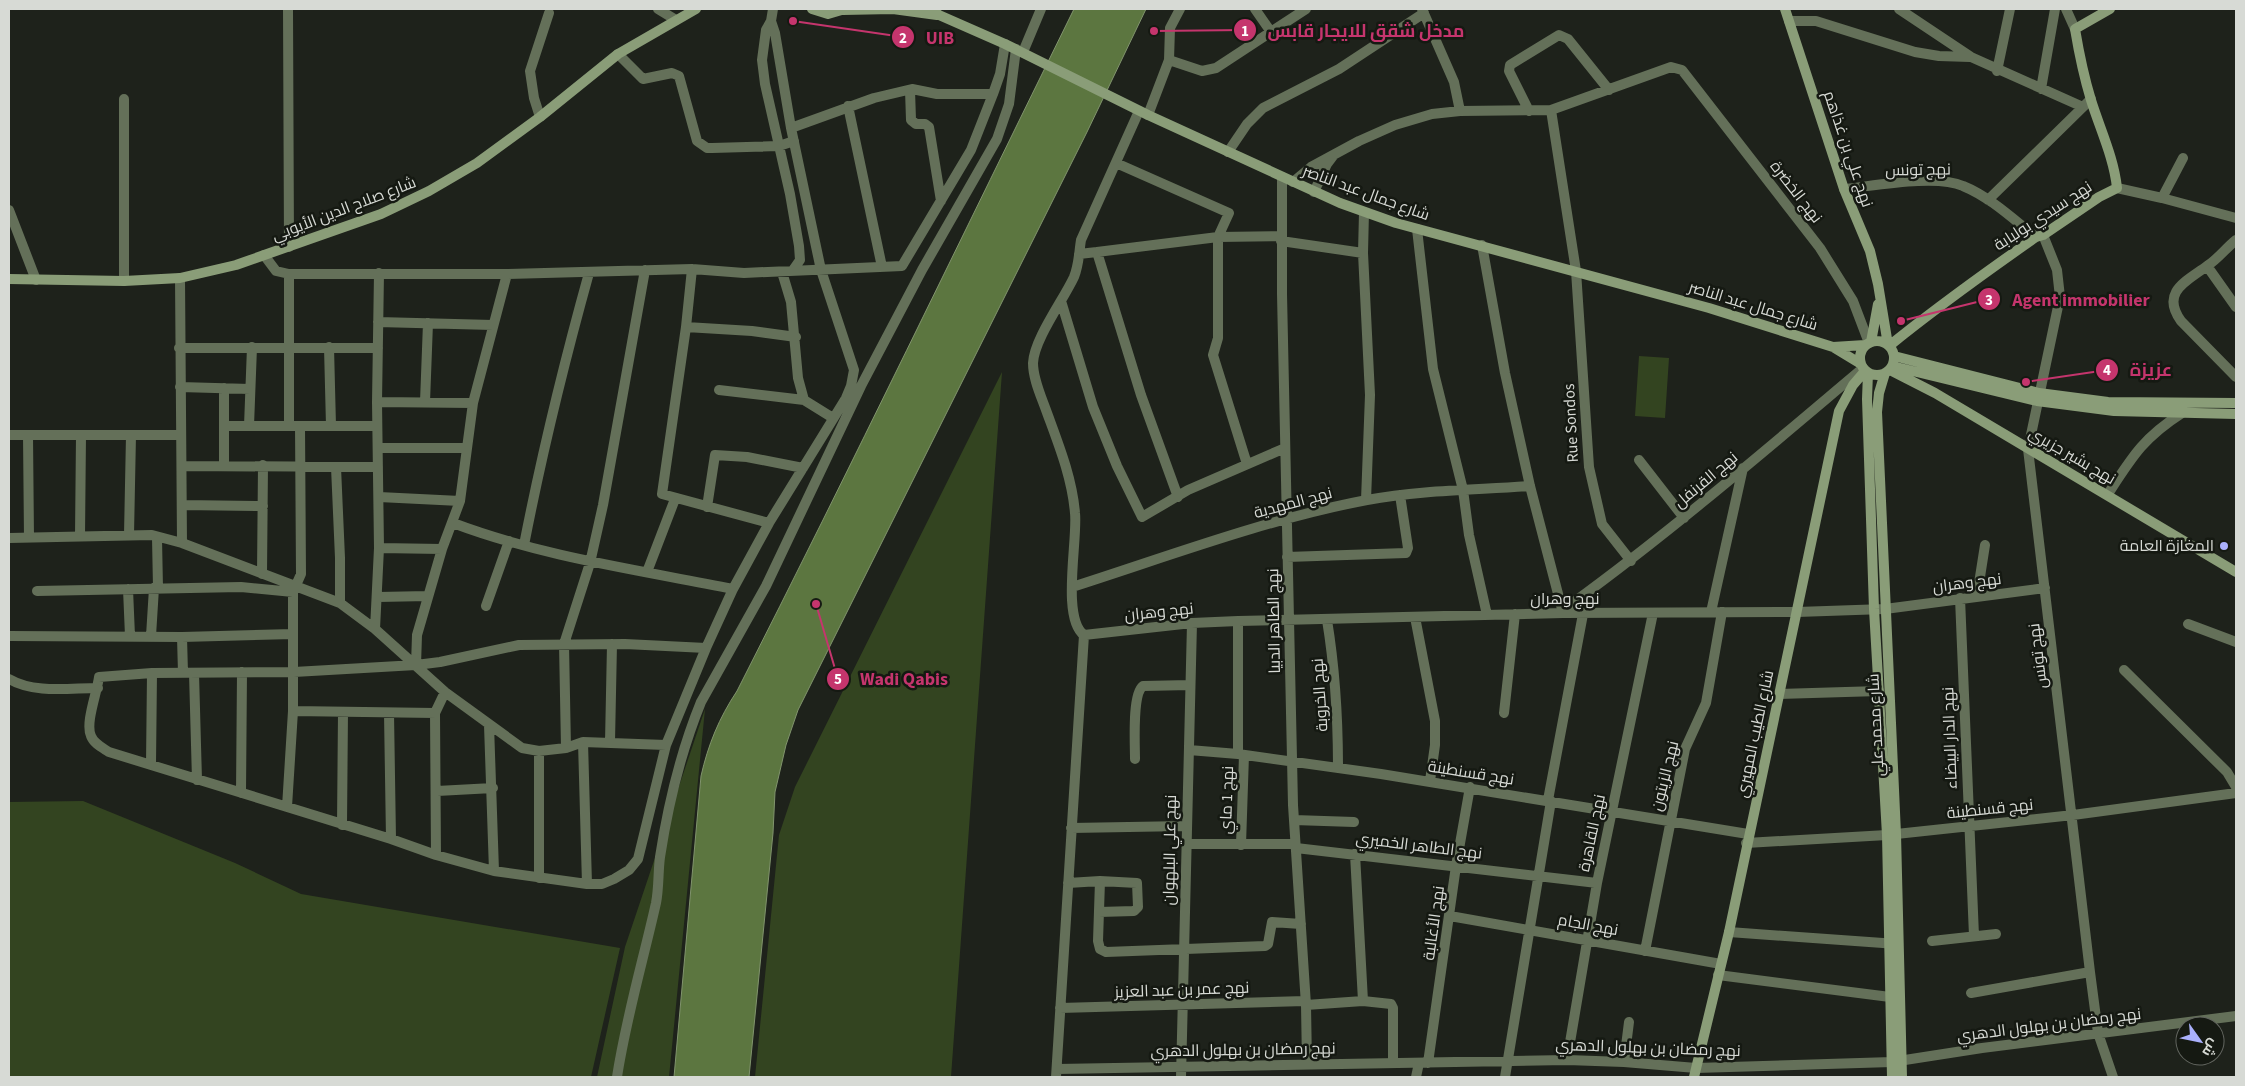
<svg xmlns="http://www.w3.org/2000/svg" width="2245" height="1086" font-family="'Source Sans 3',Cairo,sans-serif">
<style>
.green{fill:#334420}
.water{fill:#5c7640;stroke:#81946d}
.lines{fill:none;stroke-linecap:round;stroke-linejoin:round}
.street{stroke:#647059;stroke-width:10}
.secondary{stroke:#8a9d78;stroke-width:10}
.poi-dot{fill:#aab0fc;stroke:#151912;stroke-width:2}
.labels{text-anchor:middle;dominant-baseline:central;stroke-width:5;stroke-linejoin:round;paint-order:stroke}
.street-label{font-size:16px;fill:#d7dad5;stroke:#151912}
.poi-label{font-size:16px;fill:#d7dad5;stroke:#151912;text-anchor:end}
.leader{fill:none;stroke:#c5356d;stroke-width:2}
.callout-dot{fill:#c5356d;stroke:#151912;stroke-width:2}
.mark-label{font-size:15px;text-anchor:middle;font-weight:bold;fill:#fff}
.callout-label{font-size:18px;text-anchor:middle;font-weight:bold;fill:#c5356d;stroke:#151912;stroke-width:5;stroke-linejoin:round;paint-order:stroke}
</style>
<rect width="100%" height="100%" fill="#1e221b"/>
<path class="green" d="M1639,356L1669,358L1665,418L1635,416Z
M1002,372L951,1077H755L779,835L795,787Z
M705,709L669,1077H597L625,947Z
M83,801L235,863L301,894L620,948L591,1077H9V802Z"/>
<path class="water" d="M1074,9H1146L1087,132L798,710L786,745L775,792L773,833L749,1077H674L701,776C708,745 719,718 737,691C852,465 962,236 1074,9Z"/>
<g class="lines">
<path class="street" d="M288,9L289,247
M658,9L676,20
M773,9L771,21L766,30L762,60L765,84L790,194L799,246L800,260L793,270
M1255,9L1271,32
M1422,9L1454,82L1460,111
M1899,9L1971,57L2083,107L2091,99
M2066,9L2075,29
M1789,21H1816L1915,52L1939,56L1970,57
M1023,52L1041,9
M618,54L643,79L672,73L679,76L697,141L707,148H712L779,146L794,141
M1169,60L1170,28L1180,9
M1997,71L2010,9
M2041,89L2055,9
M910,90L911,120L916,124H925L929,127L941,201
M124,99V281
M848,106L882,267
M1551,110L1576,271L1589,467L1602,524L1631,561
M1529,111L1509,71L1510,65L1559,35L1568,39L1609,90
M1148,115L1169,60L1202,71L1216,68L1306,9
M540,117L534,98L530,71L549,13
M791,128L874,98L912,89L937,94H993L1000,74L1005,44
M1228,152L1247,124L1263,108L1339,69L1424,13
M1116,163L1229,213L1218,237V338L1213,355L1247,464
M1282,177V294L1293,805L1306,1005L1307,1064
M1293,182L1311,167L1359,141L1395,125L1432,114L1460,111L1551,110L1671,67L1682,70L1820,248L1853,301L1869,343
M2117,188L2162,198L2236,218
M1844,189C1874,186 1936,174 1963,186C1990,197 2013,219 2036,237
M1314,192L1327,164L1333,156
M2162,198L2183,158
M1988,200L2083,107
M9,210L36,280
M1364,212L1363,253L1370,395L1366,500
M1417,229L1433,369L1463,490L1469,535L1487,615
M2043,235L2057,270L2060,297L2028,449L2090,972L2098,1033L2113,1077
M2236,240C2226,248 2218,259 2207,266C2187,281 2160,292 2181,321L2236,377
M1281,241L1363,253
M1482,245L1505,373L1530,486L1563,613
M1097,252L1218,237L1281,236
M1079,254L1097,252L1141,395L1178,497
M264,255L276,271L289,274H507L692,269L744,273L902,266L971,150L993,94
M2207,266L2236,307
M692,269L686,327L662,494L769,523
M782,272L791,302L798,378L804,400
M180,278L182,543
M1061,301L1093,407L1117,466L1142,517L1188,490L1285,448
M378,322L493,325
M686,327L752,331L796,337
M329,347L331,426
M179,348H378
M180,387L250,389
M719,390L804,400L833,418
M377,402L473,403
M425,402L428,323
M224,426H377
M249,426L252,347
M289,426V274
M9,435H181
M28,435L29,538
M378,448H465
M1639,460L1684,518
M224,465V388
M182,466L378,467
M336,467L340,558V603
M2108,494C2132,457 2143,438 2182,413
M379,497L460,501
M182,505L263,506
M707,507L715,455L747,457L803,468
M453,523C543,557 639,570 733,589
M129,535L131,435
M80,536L81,435
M9,538L152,535L182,543L340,603L375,629L445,692L522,748L539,751L566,748L583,742L666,745
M157,538L158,588
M524,545C542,453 564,363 589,273
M379,548L442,549
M1287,557L1406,553L1408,548L1400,495
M647,572L675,499
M262,574L263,465
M1072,587C1169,556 1267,519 1367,500C1421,490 1475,490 1530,486
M128,589L130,636
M37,591L241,587L293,592
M1977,596L1985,545
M378,597L428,596
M1960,598L1974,936
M486,606L509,541
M1711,612L1743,468
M1573,613L1574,602C1674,529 1768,448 1863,368
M1415,617L1435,721V745L1430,781
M1327,620C1335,669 1338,717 1338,768
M1238,621V754
M2188,624L2236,642
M375,629L379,548L377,402L379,273
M1084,635L1192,623L1238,621L1563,613L1797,612L1885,609L2045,588
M9,636L182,637L293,634
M151,636L154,588
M182,637L183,673
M706,648L625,644L519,645L440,662L416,665L294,672L152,673L99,677C97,693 85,723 91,736C94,744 103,748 109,752L391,839L436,855L494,871L587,884H602L614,879L629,870L638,859L666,745L706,648L733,589L769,523L846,398L851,386L854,370L821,270L791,128L775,33L771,21
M416,665L417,635L442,549L460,501L473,403L507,274
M2124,670L2227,772L2236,787
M194,673L197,780
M9,679C35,694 69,688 98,688
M1779,694L1879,691
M293,711L435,713L445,692
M389,713L391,839
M435,713L436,855
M1504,713L1515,614
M489,725L494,871
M583,742L587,884
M610,742L612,644
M566,748L564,644L590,563L603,505L645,270
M1189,750L1238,754L1381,774L1748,834
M539,751V878
M1135,759C1135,744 1132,694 1143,686L1190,685
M151,765L152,673
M437,791L493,788
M241,793L242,672
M1548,800L1583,614
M287,807L293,711V592L301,574L300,426
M1294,820L1354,822
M342,825L343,712
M1071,828L1186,826
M1746,843L1887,835L2073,815L2236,793
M1186,844H1295
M1241,845L1244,755
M1296,848L1597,883
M1355,854L1363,1001
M1068,883L1100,881L1098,941L1100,949L1106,952L1265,946L1268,944L1272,922L1301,924
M1099,912L1134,911L1138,907L1137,883L1100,881
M1450,916L1721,964
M1729,932L1897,944
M1932,941L1996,934
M1645,951L1685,749L1706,703L1722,612
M1718,975L1890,997
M1971,993L2090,972
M1306,1005L1363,1001L1391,1004L1393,1008V1063
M1060,1008L1305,1001
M1567,1060L1597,883L1653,613
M1624,1062L1629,1022
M1428,1063L1456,866L1470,787
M1057,1069L1567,1060L1624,1062L1696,1068L1892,1062L1982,1048L2236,1016
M617,1077C626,1018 643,961 656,903C659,888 658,872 660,857C668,805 681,751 701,702L766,586L861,386L922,270L997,139L1009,104L1016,49
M1056,1077L1084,635C1061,618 1078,539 1075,513C1072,477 1058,443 1046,410C1041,396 1033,379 1033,363C1034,339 1064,299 1074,277C1079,265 1079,252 1081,240L1139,111
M1181,1077L1192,623
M1416,1077L1419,1063
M1505,1077L1551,801"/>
<path class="secondary" d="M812,9L828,14L845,9
M930,9L939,15L1005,44L1148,115L1340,203L1396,223L1709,308L1833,347L1861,364
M1785,9L1844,189L1870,251L1878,284L1888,345
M843,10L893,9L937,15
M9,279L124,281L180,278L236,265L381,214L429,191L477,163L540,117L618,54L696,9
M1860 358a17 17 0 1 1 34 0a17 17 0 1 1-34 0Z
M1871,342L1878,304
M1889,346C1937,307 1986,272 2036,237L2043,235L2099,197L2117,188C2114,158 2100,129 2091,100C2084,77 2079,53 2075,29L2110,9
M1833,347L1865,345
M1894,356L2039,393L2108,402L2236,403
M1892,366L2037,401L2114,411L2236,414
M1890,370L1935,393L2236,572
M1868,373L1867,399L1874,609L1887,835L1892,1077
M1885,373L1879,393L1877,412L1896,834L1902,1077
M1694,1077L1729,932L1839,411L1853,385L1865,371"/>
</g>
<circle class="poi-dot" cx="2224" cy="546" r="5"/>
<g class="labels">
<g class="street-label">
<text transform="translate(1848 149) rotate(71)">نهج علي بن غذاهم</text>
<text transform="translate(1918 170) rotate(-1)">نهج تونس</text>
<text transform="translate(1796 192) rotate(52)">نهج الخضرة</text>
<text transform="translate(1366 193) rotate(20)">شارع جمال عبد الناصر</text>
<text transform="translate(344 209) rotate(-21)">شارع صلاح الدين الأيوبي</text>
<text transform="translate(2043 216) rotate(-33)">نهج سيدي بولبابة</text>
<text transform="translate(1753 306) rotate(17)">شارع جمال عبد الناصر</text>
<text transform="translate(1571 423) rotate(-93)">Rue Sondos</text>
<text transform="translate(2072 456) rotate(30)">نهج بشير جزيري</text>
<text transform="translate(1706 480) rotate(-40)">نهج القرنفل</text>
<text transform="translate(1293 503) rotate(-15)">نهج المهدية</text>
<text transform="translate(1967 583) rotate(-7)">نهج وهران</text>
<text x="1565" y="599">نهج وهران</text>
<text transform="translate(1159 612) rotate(-6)">نهج وهران</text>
<text transform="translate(1274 621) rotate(-91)">نهج الطاهر الدبيا</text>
<text transform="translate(2038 656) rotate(-97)">نهج تونس</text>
<text transform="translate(1320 695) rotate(-94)">نهج الخروبة</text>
<text transform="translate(1876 725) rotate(-93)">شارع محمد علي</text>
<text transform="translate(1755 734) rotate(-78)">شارع الطيب المهيري</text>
<text transform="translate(1950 738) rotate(-92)">نهج الدار البيضاء</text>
<text transform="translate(1471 773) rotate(9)">نهج قسنطينة</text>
<text transform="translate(1665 776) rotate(-76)">نهج الزيتون</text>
<text transform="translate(1227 800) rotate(-88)">نهج 1 ماي</text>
<text transform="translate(1990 809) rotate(-6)">نهج قسنطينة</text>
<text transform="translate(1592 833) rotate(-78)">نهج القاهرة</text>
<text transform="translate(1419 846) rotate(7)">نهج الطاهر الخميري</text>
<text transform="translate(1170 850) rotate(-89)">نهج علي البلهوان</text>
<text transform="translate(1434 923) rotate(-82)">نهج الأغالبة</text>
<text transform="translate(1588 925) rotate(10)">نهج الجام</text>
<text transform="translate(1182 990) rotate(-2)">نهج عمر بن عبد العزيز</text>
<text transform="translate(2049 1025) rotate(-7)">نهج رمضان بن بهلول الدهري</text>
<text transform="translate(1648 1048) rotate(2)">نهج رمضان بن بهلول الدهري</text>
<text transform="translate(1243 1050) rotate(-1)">نهج رمضان بن بهلول الدهري</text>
</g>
<g class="poi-label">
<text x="2214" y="546">المغازة العامة</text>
</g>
</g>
<path class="leader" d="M1154 31L1245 30M793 21L903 37M1901 321L1989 299M2026 382L2107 370M816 604L838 679"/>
<g class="callout-dot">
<circle cx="1154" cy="31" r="5"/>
<circle cx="793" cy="21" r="5"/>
<circle cx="1901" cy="321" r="5"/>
<circle cx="2026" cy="382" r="5"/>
<circle cx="816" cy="604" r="5"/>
<circle cx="1245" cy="30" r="12"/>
<circle cx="903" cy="37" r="12"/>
<circle cx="1989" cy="299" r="12"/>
<circle cx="2107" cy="370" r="12"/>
<circle cx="838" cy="679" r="12"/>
</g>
<g class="mark-label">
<text x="1245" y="36">1</text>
<text x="903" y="43">2</text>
<text x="1989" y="305">3</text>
<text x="2107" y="375">4</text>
<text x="838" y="684">5</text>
</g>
<g class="callout-label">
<text x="1366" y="37">مدخل شقق للايجار قابس</text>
<text x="940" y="44">UIB</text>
<text x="2081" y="306">Agent immobilier</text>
<text x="2151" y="376">عزيزة</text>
<text x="904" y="685">Wadi Qabis</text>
</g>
<rect width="2245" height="1086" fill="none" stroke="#d7dad5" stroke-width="20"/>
<g transform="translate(2200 1041) rotate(123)"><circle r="24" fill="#151912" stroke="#636660"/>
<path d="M0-4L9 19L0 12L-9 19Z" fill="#aab0fc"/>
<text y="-8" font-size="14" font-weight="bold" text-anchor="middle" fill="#d7dad5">ش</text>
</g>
</svg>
